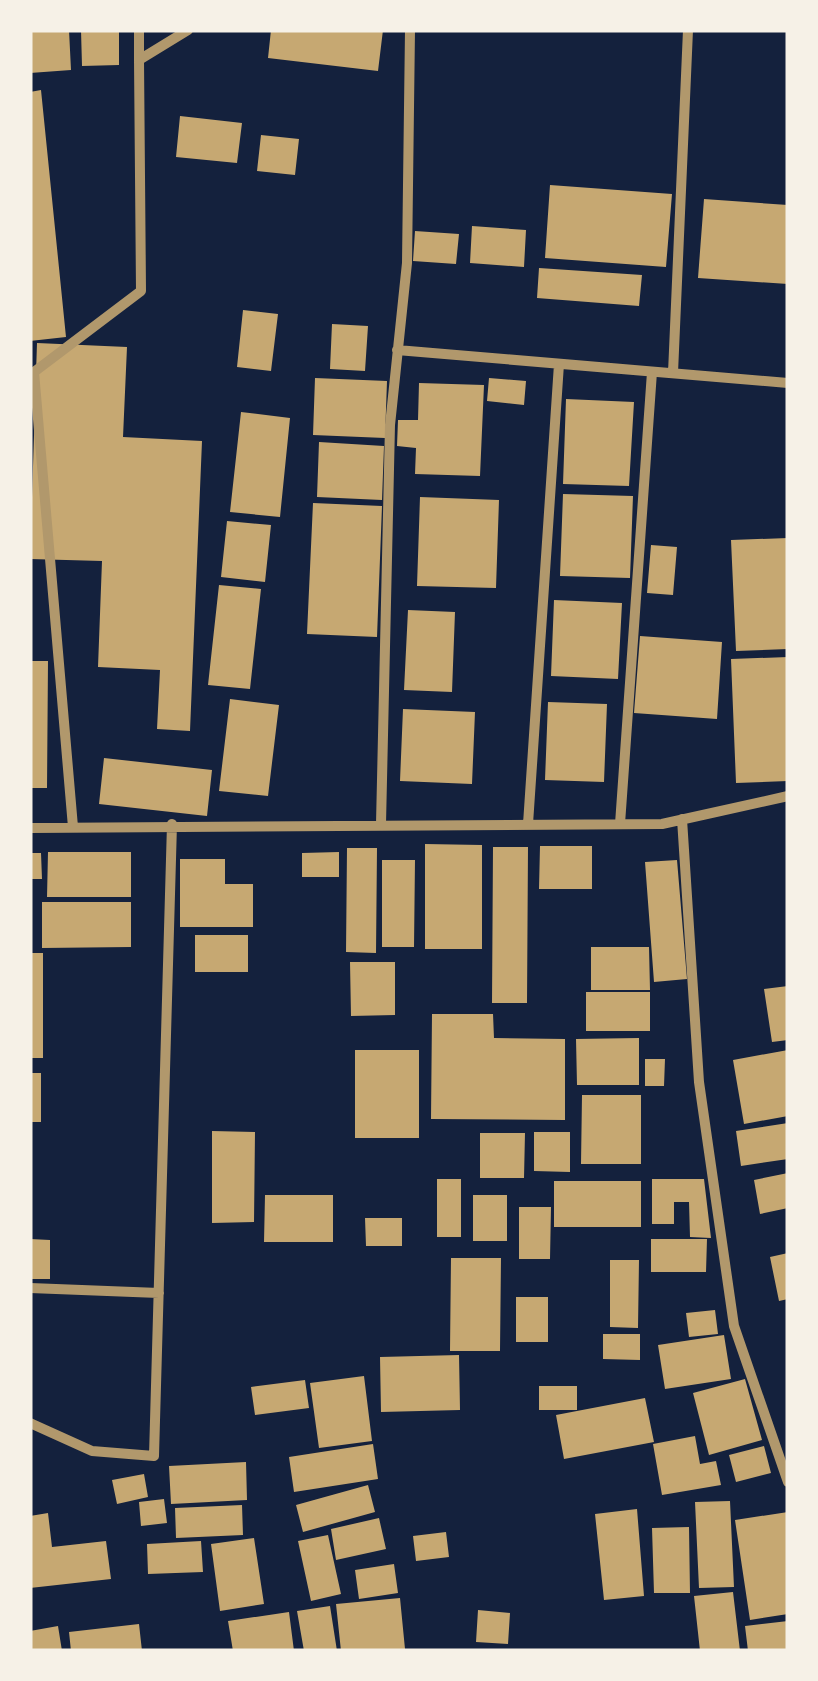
<svg xmlns="http://www.w3.org/2000/svg" width="818" height="1681" font-family="Barlow,sans-serif">
<style>
.building{fill:#c6a872}
.lines{fill:none;stroke-linecap:round;stroke-linejoin:round}
.minor{stroke:#b1986c;stroke-width:10}
</style>
<rect width="100%" height="100%" fill="#14213d"/>
<path class="building" d="M30,30H69L71,70L30,73Z
M81,30H119V65L82,66Z
M271,30H383L378,71L268,58Z
M41,90L66,337L30,341V92Z
M180,116L242,123L237,163L176,157Z
M261,135L299,139L295,175L257,171Z
M550,185L672,194L666,267L545,258Z
M704,199L788,205V284L698,278Z
M472,226L526,230L524,267L470,263Z
M415,231L459,234L456,264L413,261Z
M539,268L642,275L639,306L537,298Z
M243,310L278,314L271,371L237,367Z
M332,324L368,326L365,371L330,369Z
M37,343L127,347L123,437L202,441L190,731L157,729L160,670L98,667L102,561L30,559Z
M315,378L387,381L385,438L313,435Z
M489,378L526,381L524,405L487,401Z
M419,383L484,385L480,476L415,474L416,448L397,446L398,420H418Z
M566,399L634,402L629,486L563,484Z
M241,412L290,418L280,517L230,512Z
M319,442L384,446L382,500L317,497Z
M563,494L633,496L630,578L560,576Z
M420,497L499,500L496,588L417,586Z
M313,503L382,506L377,637L307,634Z
M227,521L271,525L265,582L221,577Z
M788,538V649L736,651L731,540Z
M651,545L677,547L673,595L647,593Z
M219,585L261,589L250,689L208,685Z
M554,600L622,603L618,679L551,676Z
M408,610L455,612L452,692L404,690Z
M640,636L722,642L717,719L634,713Z
M788,657V781L736,783L731,659Z
M30,661H48L47,788H30Z
M230,699L279,705L268,796L219,791Z
M548,702L607,704L604,782L545,780Z
M403,709L475,712L472,784L400,781Z
M104,758L212,770L207,816L99,804Z
M425,844L482,845V949H425Z
M540,846H592V889H539Z
M493,847H528L527,1003H492Z
M347,848H377L376,953L346,952Z
M48,852H131V897H47Z
M339,852V877H302V853Z
M30,853H41L42,879H30Z
M180,859H225V884H253V927H180Z
M382,860H415L414,947H382Z
M677,860L687,979L654,982L645,862Z
M42,902H131V947L42,948Z
M195,935H248V972H195Z
M591,947H649L650,990H591Z
M30,953H43V1058H30Z
M350,962H395V1015L351,1016Z
M788,986V1040L772,1042L764,989Z
M586,992H650V1031H586Z
M432,1014H493L494,1038L565,1039V1120L431,1119Z
M639,1038V1085H577L576,1039Z
M355,1050H419V1138H355Z
M788,1050V1116L744,1124L733,1060Z
M645,1059H665L664,1086H645Z
M30,1073H41V1122H30Z
M582,1095H641V1164H581Z
M788,1123V1159L741,1166L736,1131Z
M212,1131L255,1132L254,1222L212,1223Z
M534,1132H570V1172L534,1171Z
M480,1133H525L524,1178H480Z
M788,1173V1208L760,1214L754,1180Z
M437,1179H461V1237H437Z
M652,1179H704L711,1238L690,1237L689,1202H674V1224H652Z
M554,1181H641V1227H554Z
M265,1195H333V1242H264Z
M473,1195H507V1241H473Z
M519,1207H551L550,1259H519Z
M365,1218H402V1246H366Z
M30,1239L50,1240V1279H30Z
M651,1239H707L706,1272H651Z
M788,1253V1299L779,1301L770,1257Z
M451,1258H501L500,1351H450Z
M610,1260H639L638,1328L610,1327Z
M516,1297H548V1342H516Z
M715,1310L718,1334L689,1337L686,1313Z
M603,1334H640V1360L603,1359Z
M724,1335L731,1379L665,1389L658,1345Z
M459,1355L460,1410L381,1412L380,1357Z
M364,1376L372,1441L319,1448L310,1383Z
M745,1379L762,1440L709,1455L693,1393Z
M305,1380L309,1408L255,1415L251,1387Z
M539,1386H577V1410H539Z
M645,1398L654,1442L564,1459L556,1415Z
M695,1436L700,1464L716,1461L721,1485L662,1495L653,1444Z
M373,1444L378,1479L294,1492L289,1457Z
M764,1446L771,1473L736,1482L729,1455Z
M246,1462L247,1500L171,1504L169,1466Z
M144,1474L148,1497L117,1504L112,1480Z
M368,1485L375,1512L303,1532L296,1505Z
M164,1499L167,1523L141,1526L139,1502Z
M730,1501L734,1587L699,1588L695,1502Z
M242,1505L243,1535L176,1538L175,1508Z
M637,1509L644,1596L604,1600L595,1514Z
M788,1512V1614L750,1620L735,1520Z
M48,1513L52,1547L106,1541L111,1579L30,1588V1516Z
M379,1518L386,1549L336,1560L331,1529Z
M689,1527L690,1593H654L652,1528Z
M446,1532L449,1557L416,1561L413,1536Z
M328,1535L341,1594L311,1601L298,1541Z
M254,1538L264,1604L220,1611L211,1544Z
M201,1541L203,1572L148,1574L147,1544Z
M394,1564L398,1593L359,1599L355,1570Z
M733,1592L740,1651H700L694,1596Z
M400,1598L405,1649L341,1651L336,1604Z
M330,1606L337,1651H304L297,1611Z
M478,1610L510,1613L508,1644L476,1642Z
M289,1612L294,1651H233L228,1621Z
M788,1621V1651H748L745,1626Z
M139,1624L142,1651H71L69,1632Z
M58,1626L62,1651H30V1631Z"/>
<g class="lines">
<path class="minor" d="M139,60V30
M397,350L788,383
M673,373L688,30
M682,819L699,1082L734,1326L788,1482
M381,824L390,425L407,263L410,30
M528,824L559,364
M620,824L652,372
M73,827L34,372L141,291L139,60L188,30
M30,828L662,824L788,796
M30,1288L159,1293
M30,1423L92,1451L154,1456L172,824"/>
</g>
<rect width="818" height="1681" fill="none" stroke="#f6f1e7" stroke-width="65"/>
</svg>
